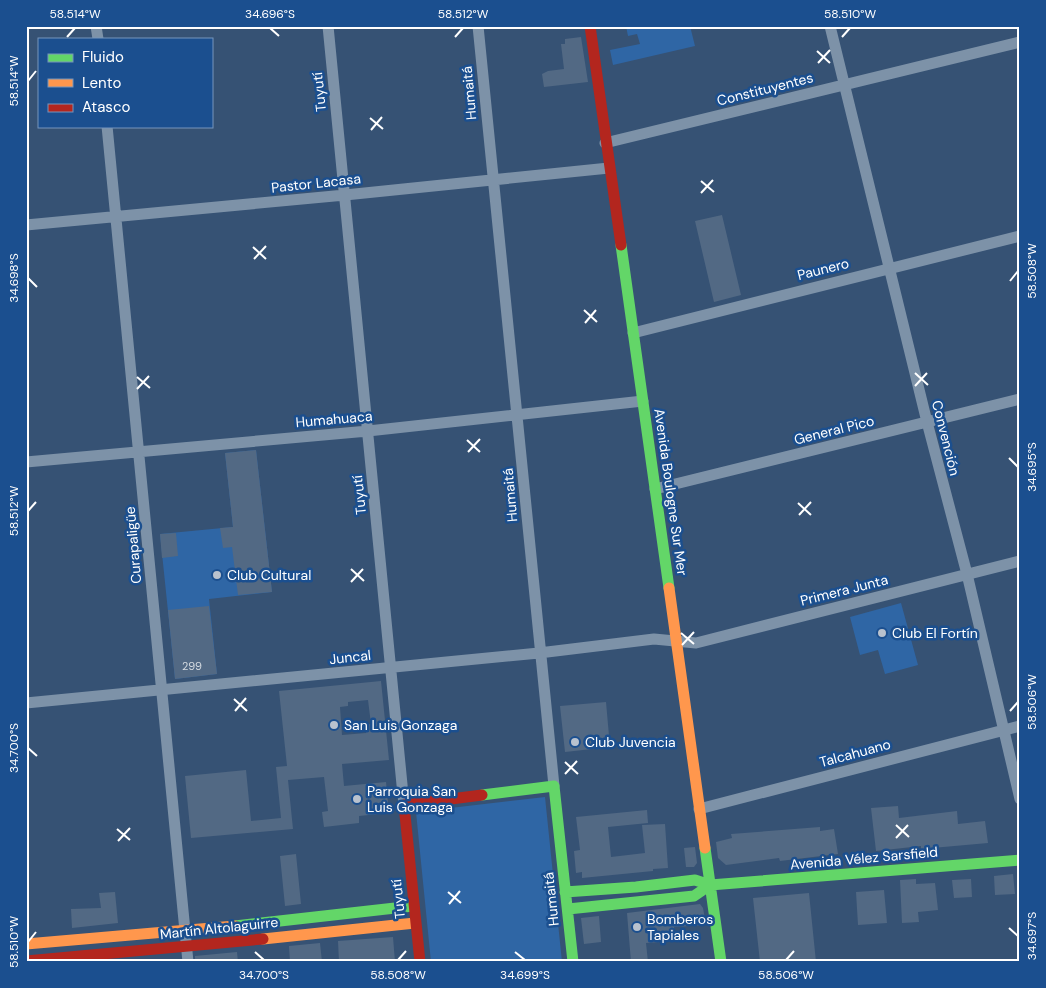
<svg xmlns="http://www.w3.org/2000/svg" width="1046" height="988" font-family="'DM Sans',sans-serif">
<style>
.green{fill:#2f66a5}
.building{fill:#526984;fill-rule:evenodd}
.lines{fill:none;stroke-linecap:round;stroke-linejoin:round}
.street{stroke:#7d92a8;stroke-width:11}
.fast{stroke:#63d668;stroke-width:11}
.slow{stroke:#ff974d;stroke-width:11}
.jam{stroke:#b3261e;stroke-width:11}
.ticks{fill:none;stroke:#fff;stroke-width:2}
.poi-dot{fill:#b9c2ce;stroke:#1b4f8f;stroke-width:2}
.labels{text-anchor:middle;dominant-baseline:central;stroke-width:5;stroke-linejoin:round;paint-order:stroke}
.number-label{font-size:11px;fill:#d4dae0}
.street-label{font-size:14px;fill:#fff;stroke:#1b4f8f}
.poi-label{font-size:14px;fill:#fff;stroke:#1b4f8f;text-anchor:start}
.neatline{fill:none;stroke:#fff;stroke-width:2}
.ticks-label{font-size:12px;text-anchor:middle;fill:#fff}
</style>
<rect width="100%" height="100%" fill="#365274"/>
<path class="green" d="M626,26H690L695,46L613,65L610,50L640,44L637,34L628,36Z
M256,450L272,592L209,599L217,674L175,679L160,534L233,527L225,453Z
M901,603L918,665L885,674L878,650L860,655L850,617Z
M545,797L562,962H431L416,812Z"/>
<path class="building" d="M581,37L588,82L544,87L542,74L548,71L564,69L561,44H565V39Z
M722,215L741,295L714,302L695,221Z
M256,450L272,592L238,595L232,547L223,548L220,528L233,527L225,453Z
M176,533L178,556L162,558L160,534Z
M209,606L217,674L175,679L168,610Z
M381,681L389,760L342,764L344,786L386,782L389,813L359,816V823L324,827L322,812L328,811L324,777L288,780L293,829L191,838L185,776L246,770L251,821L281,818L276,767L287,766L279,691ZM368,700L371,724L365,725L366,733L342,735L340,707L348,706V702Z
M606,702L610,747L565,752L560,706Z
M898,806L899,818L957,811L958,824L985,821L988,843L921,849V846L876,851L871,808Z
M647,810L648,823L608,827L611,857L645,853L642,825L665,824L668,868L653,869V871L582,878V872L576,873L574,851L580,850L576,817Z
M820,827V831L834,829L838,854L780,861L779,858L726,865L718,858L716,842L732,838L731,834Z
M695,847L697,863L694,867H686L684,848Z
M296,854L301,904L285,906L280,856Z
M1013,874L1015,894L995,895L994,876Z
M916,879V884L935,883L938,910L918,912L919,922L902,923L900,880Z
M971,879L972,897L954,898L952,880Z
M884,890L887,923L858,925L856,892Z
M115,892L118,923L72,928L71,909L101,908L99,893Z
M809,893L816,962H760L753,898Z
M700,904L703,908L706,925L674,927L675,941L646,943L648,962H631L627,913Z
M599,916L601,942L584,944L581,918Z
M393,937L395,962H339L338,941Z
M320,943L322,962H290L289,946Z
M237,952L238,962H195V956Z"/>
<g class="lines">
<path class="street" d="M96,26L98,39
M328,26L404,805
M478,26L554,786
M830,26L927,422L967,574L1020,799
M107,126L188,962
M605,143L1020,42
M26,225L345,195L609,168
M633,333L1020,236
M26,462L368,431L643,401
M655,489L1020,399
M26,703L539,653L654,639L696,643L1020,561
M699,809L1020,726"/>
<path class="fast" d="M621,245L669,588
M482,795L554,786L573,962
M705,848L721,962
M565,892L636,887L695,880L710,885L1020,860
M568,909L694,896L710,885
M235,926L413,906"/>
<path class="slow" d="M669,588L705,848
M263,939L415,923
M26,944L235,926"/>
<path class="jam" d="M590,26L621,245
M26,961L263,939
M420,962L404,805L482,795"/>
</g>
<path class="ticks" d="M270,28L279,36M67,37L75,28M455,37L463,28M842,37L850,28M817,51L830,63M818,63L830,50M28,81L36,71M370,118L383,129M371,130L382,117M701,181L714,192M701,193L713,180M253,247L266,259M254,259L266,246M28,278L37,287M1010,281L1018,271M584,310L597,322M585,323L596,310M915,373L928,385M137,377L150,388M915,386L927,373M137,389L149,376M467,440L480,452M468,452L480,439M1009,458L1018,467M798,503L811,515M28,511L36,502M799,515L811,502M351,569L364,581M351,582L363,569M681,633L694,644M682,645L694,632M234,699L247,711M235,711L246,698M1010,711L1018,702M28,748L37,756M565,762L578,774M565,774L577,761M896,825L909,837M117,829L130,840M896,838L908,825M118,841L130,828M448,892L461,903M449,904L460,891M1009,928L1018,936M28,942L36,932M255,952L264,960M515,952L525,960M398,960L406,951M786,960L794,951"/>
<g class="poi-dot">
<circle cx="217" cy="575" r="5"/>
<circle cx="882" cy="633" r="5"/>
<circle cx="334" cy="725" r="5"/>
<circle cx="575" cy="742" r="5"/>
<circle cx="357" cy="799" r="5"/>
<circle cx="637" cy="927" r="5"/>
</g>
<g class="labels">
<g class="number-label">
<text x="192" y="666">299</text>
</g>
<g class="street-label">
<text transform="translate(765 89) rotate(-14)">Constituyentes</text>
<text transform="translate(319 92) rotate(-96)">Tuyutí</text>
<text transform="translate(469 93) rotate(-95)">Humaitá</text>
<text transform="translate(316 183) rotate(-6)">Pastor Lacasa</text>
<text transform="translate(823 269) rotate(-14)">Paunero</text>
<text transform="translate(334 419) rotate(-5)">Humahuaca</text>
<text transform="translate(834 430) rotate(-14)">General Pico</text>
<text transform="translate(946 438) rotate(76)">Convención</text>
<text transform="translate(671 492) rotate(82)">Avenida Boulogne Sur Mer</text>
<text transform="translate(359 495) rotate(-96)">Tuyutí</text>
<text transform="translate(510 495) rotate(-95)">Humaitá</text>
<text transform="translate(133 545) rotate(-95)">Curapaligüe</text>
<text transform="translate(844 590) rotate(-14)">Primera Junta</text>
<text transform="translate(350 657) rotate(-6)">Juncal</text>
<text transform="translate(855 753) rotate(-15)">Talcahuano</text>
<text transform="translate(864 858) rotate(-5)">Avenida Vélez Sarsfield</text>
<text transform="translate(398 899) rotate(-96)">Tuyutí</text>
<text transform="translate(551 899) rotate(-96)">Humaitá</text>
<text transform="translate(219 928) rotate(-6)">Martín Altolaguirre</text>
</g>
<g class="poi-label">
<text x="227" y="575">Club Cultural</text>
<text x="892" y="633">Club El Fortín</text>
<text x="344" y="725">San Luis Gonzaga</text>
<text x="585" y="742">Club Juvencia</text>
<text x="367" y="791">Parroquia San<tspan x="367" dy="16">Luis Gonzaga</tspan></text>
<text x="647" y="919">Bomberos<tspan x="647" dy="16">Tapiales</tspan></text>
</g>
</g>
<rect width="1046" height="988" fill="none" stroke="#1b4f8f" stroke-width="55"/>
<rect x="38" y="38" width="175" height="90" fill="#1b4f8f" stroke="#7695bc"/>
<rect x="48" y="54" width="25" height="8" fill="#63d668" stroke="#7695bc"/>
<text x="82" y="62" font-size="15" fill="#ffffff">Fluido</text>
<rect x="48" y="79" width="25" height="8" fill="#ff974d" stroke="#7695bc"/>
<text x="82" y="88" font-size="15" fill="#ffffff">Lento</text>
<rect x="48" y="104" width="25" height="8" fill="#b3261e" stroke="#7695bc"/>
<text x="82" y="112" font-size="15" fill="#ffffff">Atasco</text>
<rect x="28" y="28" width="990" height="932" class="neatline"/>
<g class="ticks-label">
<text x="75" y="18">58.514°W</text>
<text x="270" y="18">34.696°S</text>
<text x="463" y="18">58.512°W</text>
<text x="850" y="18">58.510°W</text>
<text transform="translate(14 81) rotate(-90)" y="4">58.514°W</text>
<text transform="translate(1032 271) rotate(-90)" y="4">58.508°W</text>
<text transform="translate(14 278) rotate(-90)" y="4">34.698°S</text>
<text transform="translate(1032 467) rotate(-90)" y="4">34.695°S</text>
<text transform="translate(14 511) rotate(-90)" y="4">58.512°W</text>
<text transform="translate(1032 702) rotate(-90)" y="4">58.506°W</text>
<text transform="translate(14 748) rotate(-90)" y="4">34.700°S</text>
<text transform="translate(1032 936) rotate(-90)" y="4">34.697°S</text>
<text transform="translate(14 942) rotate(-90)" y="4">58.510°W</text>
<text x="264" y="979">34.700°S</text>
<text x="398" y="979">58.508°W</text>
<text x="525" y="979">34.699°S</text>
<text x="786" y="979">58.506°W</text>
</g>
</svg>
